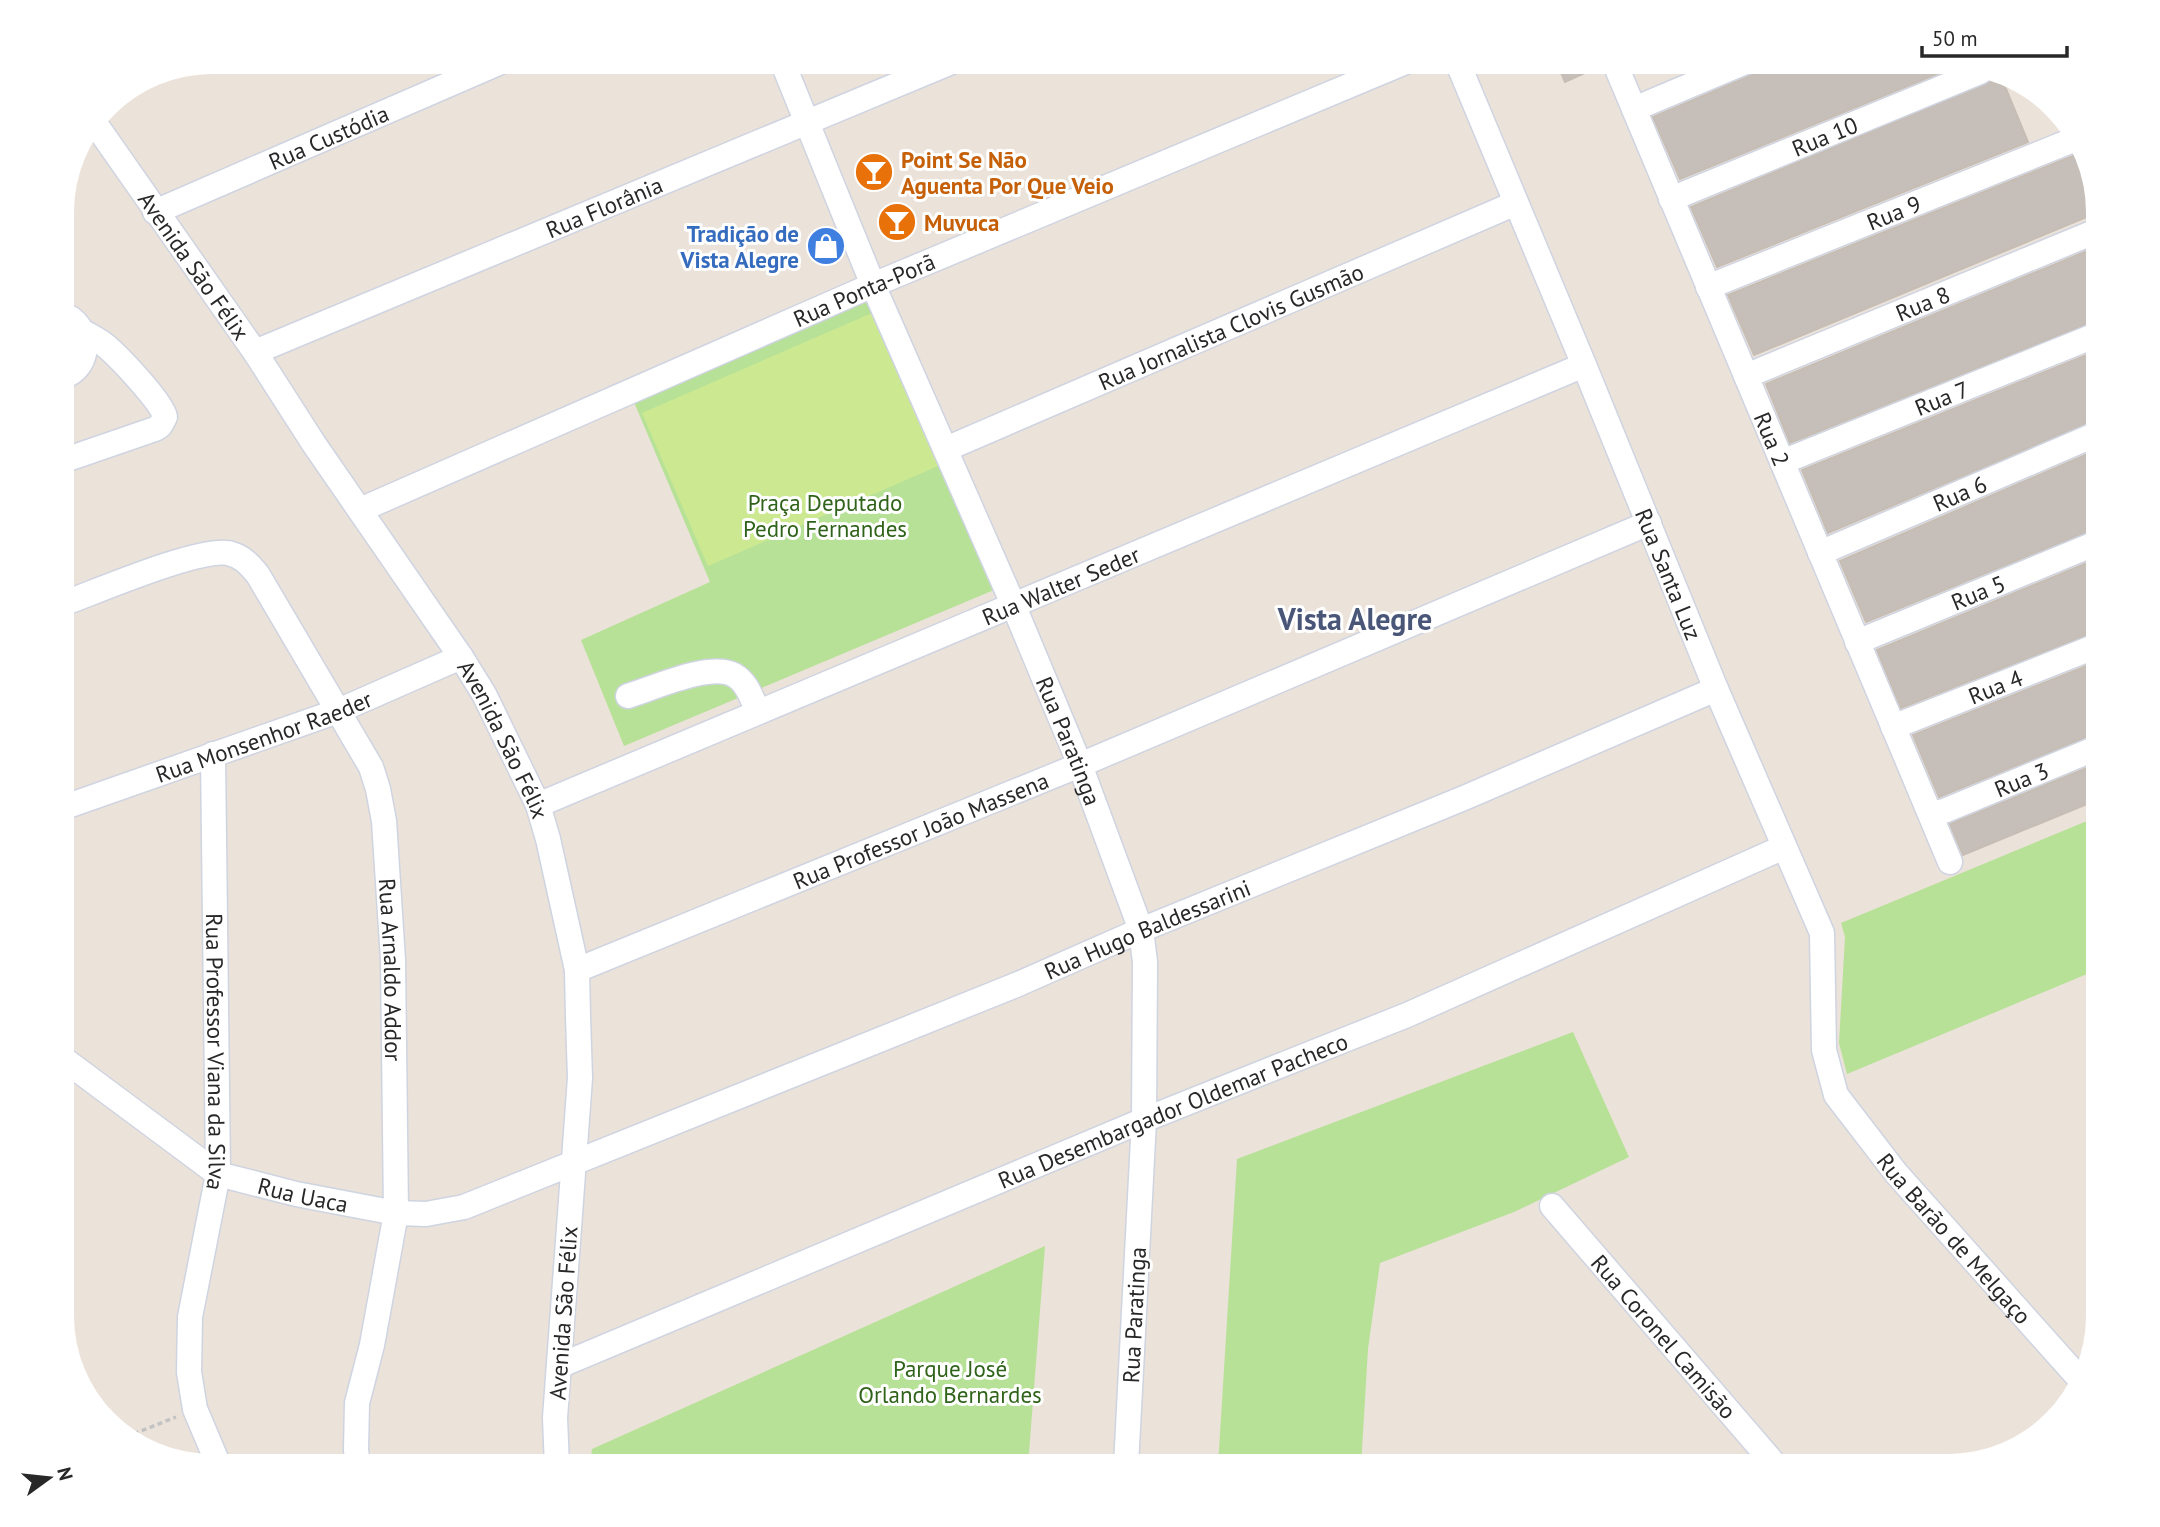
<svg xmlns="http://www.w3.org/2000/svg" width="2160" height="1527" font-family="'PT Sans',sans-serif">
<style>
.green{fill:#b7e196}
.pitch{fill:#cce992}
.building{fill:#c6bfb9;stroke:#c6bdb4;stroke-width:2}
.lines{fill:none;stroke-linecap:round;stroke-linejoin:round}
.minor-casing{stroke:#cfd4e1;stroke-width:27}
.path{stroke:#c3c3c3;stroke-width:3.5;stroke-dasharray:5 3.5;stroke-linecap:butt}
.minor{stroke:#fff;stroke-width:24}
.labels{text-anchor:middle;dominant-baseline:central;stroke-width:6;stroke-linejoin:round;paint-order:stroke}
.street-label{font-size:23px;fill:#282828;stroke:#fff}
.food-label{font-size:23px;font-weight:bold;fill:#c56008;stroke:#fff;text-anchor:start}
.shop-label{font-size:23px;font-weight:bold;fill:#366cbe;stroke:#fff;text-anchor:end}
.park-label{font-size:23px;fill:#30631a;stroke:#fff}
.district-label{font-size:30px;font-weight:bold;fill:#495678;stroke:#fff}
</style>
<rect width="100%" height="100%" fill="#ebe2da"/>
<path class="green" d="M871,293L1001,587L624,746L581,640L710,582L631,395Z
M2099,816V969L1847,1074L1839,1043L1845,937L1841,923Z
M1573,1032L1629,1157L1514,1212L1380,1263L1368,1349L1361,1466H1218L1237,1159Z
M1045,1246L1028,1466H590L592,1449Z"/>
<path class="pitch" d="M872,313L938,466L708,566L642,413Z"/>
<path class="building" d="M1556,61H1607L1605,64L1565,82Z
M1785,61H1937L1942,72L1680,179L1653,117Z
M1999,78L2002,79L2028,142L1717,267L1691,207Z
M2085,151L2099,212L1754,355L1728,295Z
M2099,246V319L1790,443L1766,384Z
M2099,350V418L1828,533L1802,470Z
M2099,449V527L1866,622L1840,561Z
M2099,558V630L1901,708L1877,650Z
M2099,661V732L1939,797L1913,735Z
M2099,763V799L1963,855L1950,824Z"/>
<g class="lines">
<g class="minor-casing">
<g id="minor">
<path id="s1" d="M782,61L873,285L1013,604L1080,765L1141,930L1145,962L1144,1120L1126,1466"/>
<path id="s2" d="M1457,61L1584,365L1716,689L1822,933L1824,1050L1836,1095L1896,1173L2078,1377"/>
<path id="s3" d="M1618,71L1927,807L1935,813L1944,811L2099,747"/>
<path d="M1634,109L1748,61"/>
<path id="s4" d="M94,122L255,352L314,444L461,657L484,694L538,805L548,839L577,970L578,1017L580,1078L555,1418L557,1466"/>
<path id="s5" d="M1671,199L1980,72"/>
<path id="s6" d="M155,212L503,61"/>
<path id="s7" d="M1708,287L2078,138"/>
<path id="s8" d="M255,352L954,61"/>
<path id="s9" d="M1746,376L2099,230"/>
<path d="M62,377C93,368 92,324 62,314"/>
<path id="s10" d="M946,449L1516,203"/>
<path d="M62,461L155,429L160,426L165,417C162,402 119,357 106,346C99,340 90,336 82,331"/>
<path id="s11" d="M1782,462L2099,334"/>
<path id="s12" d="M360,510L873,285L1408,61"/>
<path id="s13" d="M1820,553L2099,433"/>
<path id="s14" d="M62,604C96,592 197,548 228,553C242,556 249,564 258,575L371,767L378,789L384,821L393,960L396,1213L372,1345L357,1403L356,1450L358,1466"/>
<path id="s15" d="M1857,642L2099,542"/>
<path d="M628,696C654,688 710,662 734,675C747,682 752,699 758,712"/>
<path id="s16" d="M1893,727L2099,645"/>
<path id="s17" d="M213,754L218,1174L190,1317L189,1372L195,1409L219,1466"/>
<path id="s18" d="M538,805L1584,365"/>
<path d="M1927,807L1950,862"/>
<path id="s19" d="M62,808L338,711L461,657"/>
<path id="s20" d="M577,970L1080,765L1649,523"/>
<path id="s21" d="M62,1058L218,1174L296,1194L396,1213L426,1214L464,1207L1016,985L1141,930L1464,798L1716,689"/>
<path id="s22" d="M1552,1206L1776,1466"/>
<path id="s23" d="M559,1366L1144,1120L1407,1015L1784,847"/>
</g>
</g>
<path class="path" d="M126,1437L176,1417"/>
<use href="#minor" class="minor"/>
</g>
<defs>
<g id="bar-disc" transform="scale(2.0125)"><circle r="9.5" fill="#e8710a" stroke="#fff"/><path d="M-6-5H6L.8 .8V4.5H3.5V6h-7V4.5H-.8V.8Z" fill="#fff"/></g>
<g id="shop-disc" transform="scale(2.0125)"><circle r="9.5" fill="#3f7fe0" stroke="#fff"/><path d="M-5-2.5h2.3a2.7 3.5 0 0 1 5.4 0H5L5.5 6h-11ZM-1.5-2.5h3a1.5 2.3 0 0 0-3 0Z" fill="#fff"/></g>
</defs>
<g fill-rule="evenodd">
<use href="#bar-disc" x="874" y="172"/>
<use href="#bar-disc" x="897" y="222"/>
<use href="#shop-disc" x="826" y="246"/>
</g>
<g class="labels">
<g class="street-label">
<text stroke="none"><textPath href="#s5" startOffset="166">Rua 10</textPath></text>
<text stroke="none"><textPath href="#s6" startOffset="189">Rua Custódia</textPath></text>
<text stroke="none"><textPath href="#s8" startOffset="378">Rua Florânia</textPath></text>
<text stroke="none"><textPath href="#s7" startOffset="200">Rua 9</textPath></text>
<text stroke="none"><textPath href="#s4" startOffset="175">Avenida São Félix</textPath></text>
<text stroke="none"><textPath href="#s12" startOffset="550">Rua Ponta-Porã</textPath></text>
<text stroke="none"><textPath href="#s9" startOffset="191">Rua 8</textPath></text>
<text stroke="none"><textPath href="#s10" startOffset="310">Rua Jornalista Clovis Gusmão</textPath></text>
<text stroke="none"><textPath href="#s11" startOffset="172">Rua 7</textPath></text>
<text stroke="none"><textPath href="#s3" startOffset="399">Rua 2</textPath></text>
<text stroke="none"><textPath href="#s13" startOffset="152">Rua 6</textPath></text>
<text stroke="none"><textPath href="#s2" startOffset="555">Rua Santa Luz</textPath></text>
<text stroke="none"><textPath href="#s18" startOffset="567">Rua Walter Seder</textPath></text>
<text stroke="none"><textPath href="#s15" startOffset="131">Rua 5</textPath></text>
<text stroke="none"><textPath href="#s16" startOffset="110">Rua 4</textPath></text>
<text stroke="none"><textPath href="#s19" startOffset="214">Rua Monsenhor Raeder</textPath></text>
<text stroke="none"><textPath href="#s4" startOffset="742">Avenida São Félix</textPath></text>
<text stroke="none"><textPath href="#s1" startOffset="738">Rua Paratinga</textPath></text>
<text stroke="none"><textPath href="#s3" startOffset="901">Rua 3</textPath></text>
<text stroke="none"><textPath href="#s20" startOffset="371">Rua Professor João Massena</textPath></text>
<text stroke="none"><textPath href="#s21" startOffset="1183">Rua Hugo Baldessarini</textPath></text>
<text stroke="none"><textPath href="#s14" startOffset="640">Rua Arnaldo Addor</textPath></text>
<text stroke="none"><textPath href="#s17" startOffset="298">Rua Professor Viana da Silva</textPath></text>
<text stroke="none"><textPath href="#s23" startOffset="665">Rua Desembargador Oldemar Pacheco</textPath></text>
<text stroke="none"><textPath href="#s21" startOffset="282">Rua Uaca</textPath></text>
<text stroke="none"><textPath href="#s2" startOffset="1295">Rua Barão de Melgaço</textPath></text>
<text transform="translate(563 1313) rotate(-86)">Avenida São Félix</text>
<text transform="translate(1134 1315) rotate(-87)">Rua Paratinga</text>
<text stroke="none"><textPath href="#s22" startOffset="172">Rua Coronel Camisão</textPath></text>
</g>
<g class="food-label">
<text x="901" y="159">Point Se Não<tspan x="901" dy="26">Aguenta Por Que Veio</tspan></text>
<text x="924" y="222">Muvuca</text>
</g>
<g class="shop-label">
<text x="799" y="233">Tradição de<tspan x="799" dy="26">Vista Alegre</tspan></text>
</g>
<g class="park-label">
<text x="825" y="502">Praça Deputado<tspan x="825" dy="26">Pedro Fernandes</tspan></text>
<text x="950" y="1368">Parque José<tspan x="950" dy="26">Orlando Bernardes</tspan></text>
</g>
<g class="district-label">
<text x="1355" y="618">Vista Alegre</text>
</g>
</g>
<path d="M0 0H2160V1527H0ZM212 74H1948A138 138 0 0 1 2086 212V1316A138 138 0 0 1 1948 1454H212A138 138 0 0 1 74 1316V212A138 138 0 0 1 212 74Z" fill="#fff" fill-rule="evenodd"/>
<g transform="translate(49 1478) rotate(75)" stroke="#ffffff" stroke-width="5" paint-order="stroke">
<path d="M0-5L12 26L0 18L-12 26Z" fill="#282828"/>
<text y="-10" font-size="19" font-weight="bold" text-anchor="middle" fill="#282828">N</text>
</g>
<path d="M1922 46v10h145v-10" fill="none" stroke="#282828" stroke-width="3.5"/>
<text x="1932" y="46" font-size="21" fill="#282828" stroke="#ffffff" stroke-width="5" paint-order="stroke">50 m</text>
</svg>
